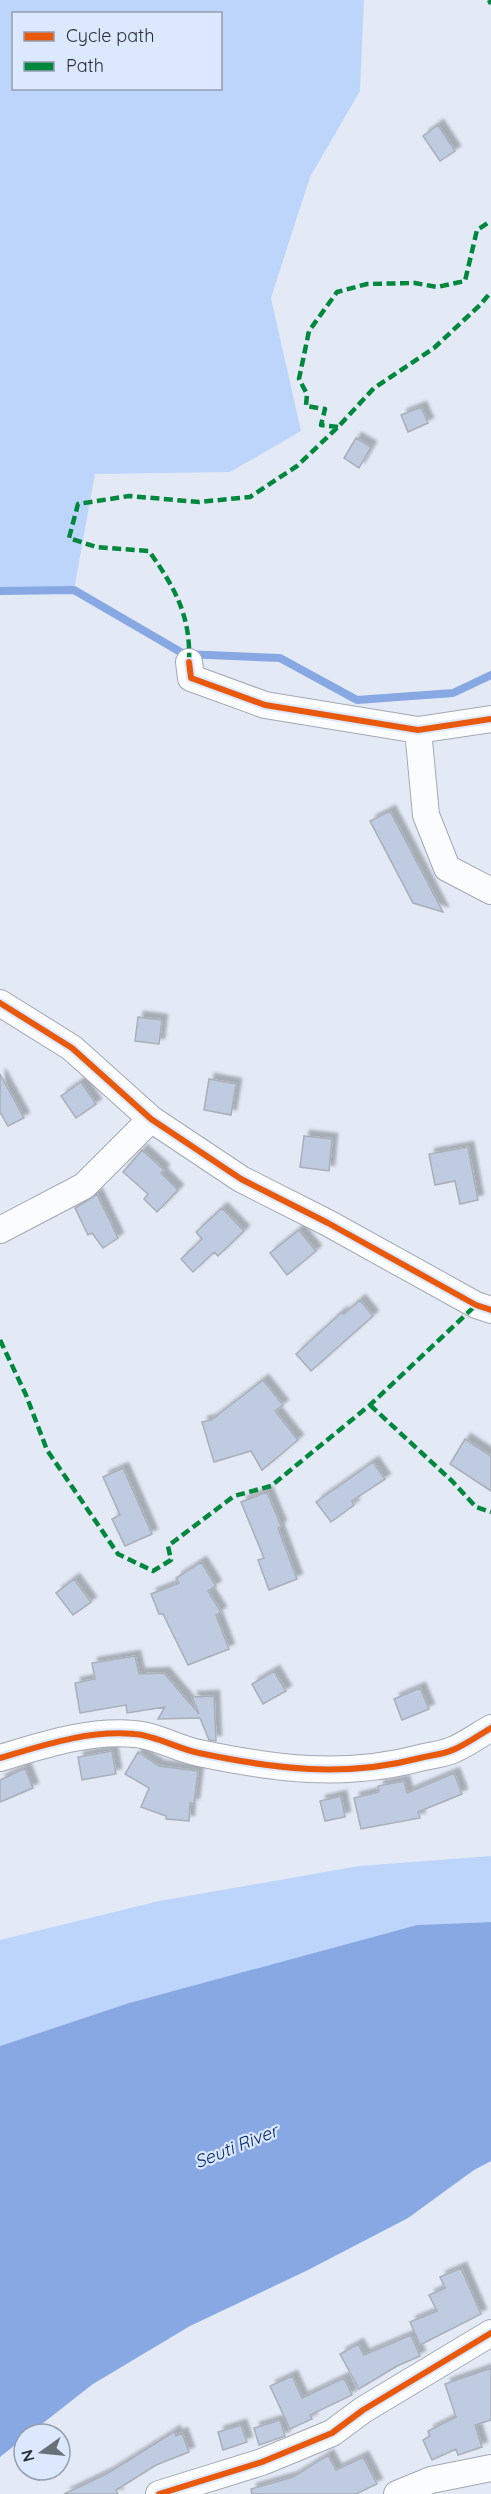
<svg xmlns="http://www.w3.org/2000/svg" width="491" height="2494" font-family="Quicksand,sans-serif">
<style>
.green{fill:#bed5fb;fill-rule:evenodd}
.water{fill:#87a8e3}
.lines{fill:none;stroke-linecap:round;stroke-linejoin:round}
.stream{stroke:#87a8e3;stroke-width:8}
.building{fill:#bfcbe1;stroke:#a9afb8;stroke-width:1.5;filter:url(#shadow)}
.street-casing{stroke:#a3a9b2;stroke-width:28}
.street{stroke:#fbfcfe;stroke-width:26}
.quiet{stroke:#00873e;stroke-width:4.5;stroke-dasharray:9 4.5;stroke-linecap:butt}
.cycleway-casing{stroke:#dbe8fe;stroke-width:10}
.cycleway{stroke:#e8590c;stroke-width:6}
.labels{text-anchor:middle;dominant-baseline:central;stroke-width:4.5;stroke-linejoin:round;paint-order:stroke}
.water-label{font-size:18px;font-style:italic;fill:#02276c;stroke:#dbe8fe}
</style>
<defs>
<filter id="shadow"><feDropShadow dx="5.5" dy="-5.5" stdDeviation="1.5" flood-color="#0004"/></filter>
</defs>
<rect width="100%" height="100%" fill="#e3eaf6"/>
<path class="green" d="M0,0H364L360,91L310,177L271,298L301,431L230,472L95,474L74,590L0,591ZM14,14H220V88H14Z
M491,1856V1922L417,1925L129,2003L0,2046V1940L159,1901L359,1866Z"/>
<path class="water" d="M491,1922V2161L474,2170L408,2218L308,2270L190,2326L93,2384L29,2434H24V2438L0,2457V2046L129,2003L417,1925Z"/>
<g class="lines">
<path class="stream" d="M0,591L74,590L184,654L280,658L357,700L453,693L491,675"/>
</g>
<path class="building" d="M438,125L455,151L440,161L423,136Z
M421,407L428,423L408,432L401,415Z
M356,438L371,447L359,468L344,458Z
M390,811L443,912L413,903L370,821Z
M138,1017L162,1020L159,1044L135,1041Z
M0,1074L24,1118L8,1126L0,1112Z
M209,1079L236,1084L231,1115L204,1110Z
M81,1082L96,1104L76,1118L61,1096Z
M304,1136L332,1139L329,1171L300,1167Z
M468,1147L478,1200L460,1204L455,1181L435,1185L429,1154Z
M142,1150L164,1170L161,1173L178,1190L157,1212L144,1199L148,1194L123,1172Z
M97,1194L118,1238L103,1248L92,1233L88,1235L75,1208Z
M222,1208L244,1231L218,1256L214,1252L193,1272L181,1259L202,1239L196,1232Z
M299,1230L316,1251L287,1275L270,1253Z
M360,1300L373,1316L311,1371L296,1354L342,1312L344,1314Z
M263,1380L283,1405L275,1411L298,1440L262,1470L251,1451L214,1462L202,1422L211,1420Z
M465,1439L491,1456V1491L450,1464Z
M373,1462L385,1479L352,1501L354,1505L331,1522L316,1502Z
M123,1468L152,1534L125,1546L112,1519L120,1515L103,1477Z
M267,1492L281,1526L278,1528L297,1579L269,1590L258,1560L264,1558L241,1502Z
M201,1562L216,1586L208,1591L221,1612L216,1615L229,1649L188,1665L163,1614H159L151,1594L179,1583L176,1578Z
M74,1579L91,1602L73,1615L56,1593Z
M135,1656L139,1674L164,1673L199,1714L192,1697L214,1696L216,1741L209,1740L200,1718L158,1719L165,1707L127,1713L126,1705L80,1713L75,1683L95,1679L92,1663Z
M274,1671L286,1691L263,1704L252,1684Z
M420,1688L429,1709L402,1720L394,1699Z
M112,1751L116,1774L82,1780L78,1757Z
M138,1752L159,1766L198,1771L194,1804L190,1803L189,1821L166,1819V1816L141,1807L149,1788L125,1774Z
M25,1768L33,1788L0,1802V1780Z
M454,1773L462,1794L418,1812L420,1818L361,1829L354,1798L379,1792L378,1786L404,1781L407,1793Z
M341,1796L345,1817L325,1821L320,1801Z
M461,2268L481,2314L420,2345L410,2322L437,2311L429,2295L445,2288L440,2277Z
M411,2335L420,2356L397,2366L359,2389L340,2354L358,2344L364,2355Z
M491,2368V2420L475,2425L482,2447L458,2455L456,2449L432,2460L423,2440L430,2436L428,2431L456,2417L445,2384Z
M292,2376L302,2398L344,2378L352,2395L310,2415L312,2419L290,2429L270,2386Z
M280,2420L285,2436L259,2445L254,2428Z
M241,2425L247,2442L223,2450L218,2432Z
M175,2431L176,2436L182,2433L189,2452L156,2465L116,2490L118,2494H64L108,2473Z
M328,2455L336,2470L363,2457L377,2484L356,2494H252L251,2489L293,2477Z"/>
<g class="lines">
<g class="street-casing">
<path id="street" d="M189,662L191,678L265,705L418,730L491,719
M418,730L426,815L447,868L491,891
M0,1003L72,1048L151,1119L241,1179L328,1223L476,1305L491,1310
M0,1230L84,1186L151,1119
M0,1758C44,1745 88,1730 134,1734C155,1735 178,1749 199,1753C275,1769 344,1778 420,1758C432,1755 445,1754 455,1749C468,1743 479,1735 491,1728
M159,2494L262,2462L332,2433L363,2410L491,2333
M397,2494L431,2480L491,2468"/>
</g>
<use href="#street" class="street"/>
<path class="quiet" d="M489,0L491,4
M338,427L321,425L325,409L306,406L307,394L299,379L309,331L337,292L367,284L415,283L437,287L465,281L477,230L491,221
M189,662C191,616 175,588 149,551L96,547L69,538L78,504L129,496L199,502L250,497L297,466L338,427L374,388L434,348L480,305L491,292
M0,1340L26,1395L47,1450L118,1554L153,1571L171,1560L168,1546L234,1496L271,1486L370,1405L476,1305
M370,1405L452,1481L476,1507L491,1512"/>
<g class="cycleway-casing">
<path id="cycleway" d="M189,662L191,678L265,705L418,730L491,719
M0,1003L72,1048L151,1119L241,1179L328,1223L476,1305L491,1310
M0,1758C44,1745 88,1730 134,1734C155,1735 178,1749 199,1753C275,1769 344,1778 420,1758C432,1755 445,1754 455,1749C468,1743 479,1735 491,1728
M159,2494L262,2462L332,2433L363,2410L491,2333"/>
</g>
<use href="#cycleway" class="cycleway"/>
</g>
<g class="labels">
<g class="water-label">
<text transform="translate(236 2146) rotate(-22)">Seuti River</text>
</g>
</g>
<rect x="12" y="12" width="210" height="78" fill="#dbe8fe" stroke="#949eae" stroke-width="1.5"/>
<rect x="24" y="32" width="30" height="9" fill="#e8590c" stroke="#949eae" stroke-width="1.5"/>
<text x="66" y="42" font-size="18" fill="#292e36">Cycle path</text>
<rect x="24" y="62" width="30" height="9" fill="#00873e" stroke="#949eae" stroke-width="1.5"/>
<text x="66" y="72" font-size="18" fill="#292e36">Path</text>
<g transform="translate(42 2452) rotate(255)"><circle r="28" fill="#dbe8fe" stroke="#949eae" stroke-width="1.5"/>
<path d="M0-4.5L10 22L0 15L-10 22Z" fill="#6a7079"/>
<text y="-9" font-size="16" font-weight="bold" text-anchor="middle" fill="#292e36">N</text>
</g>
</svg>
